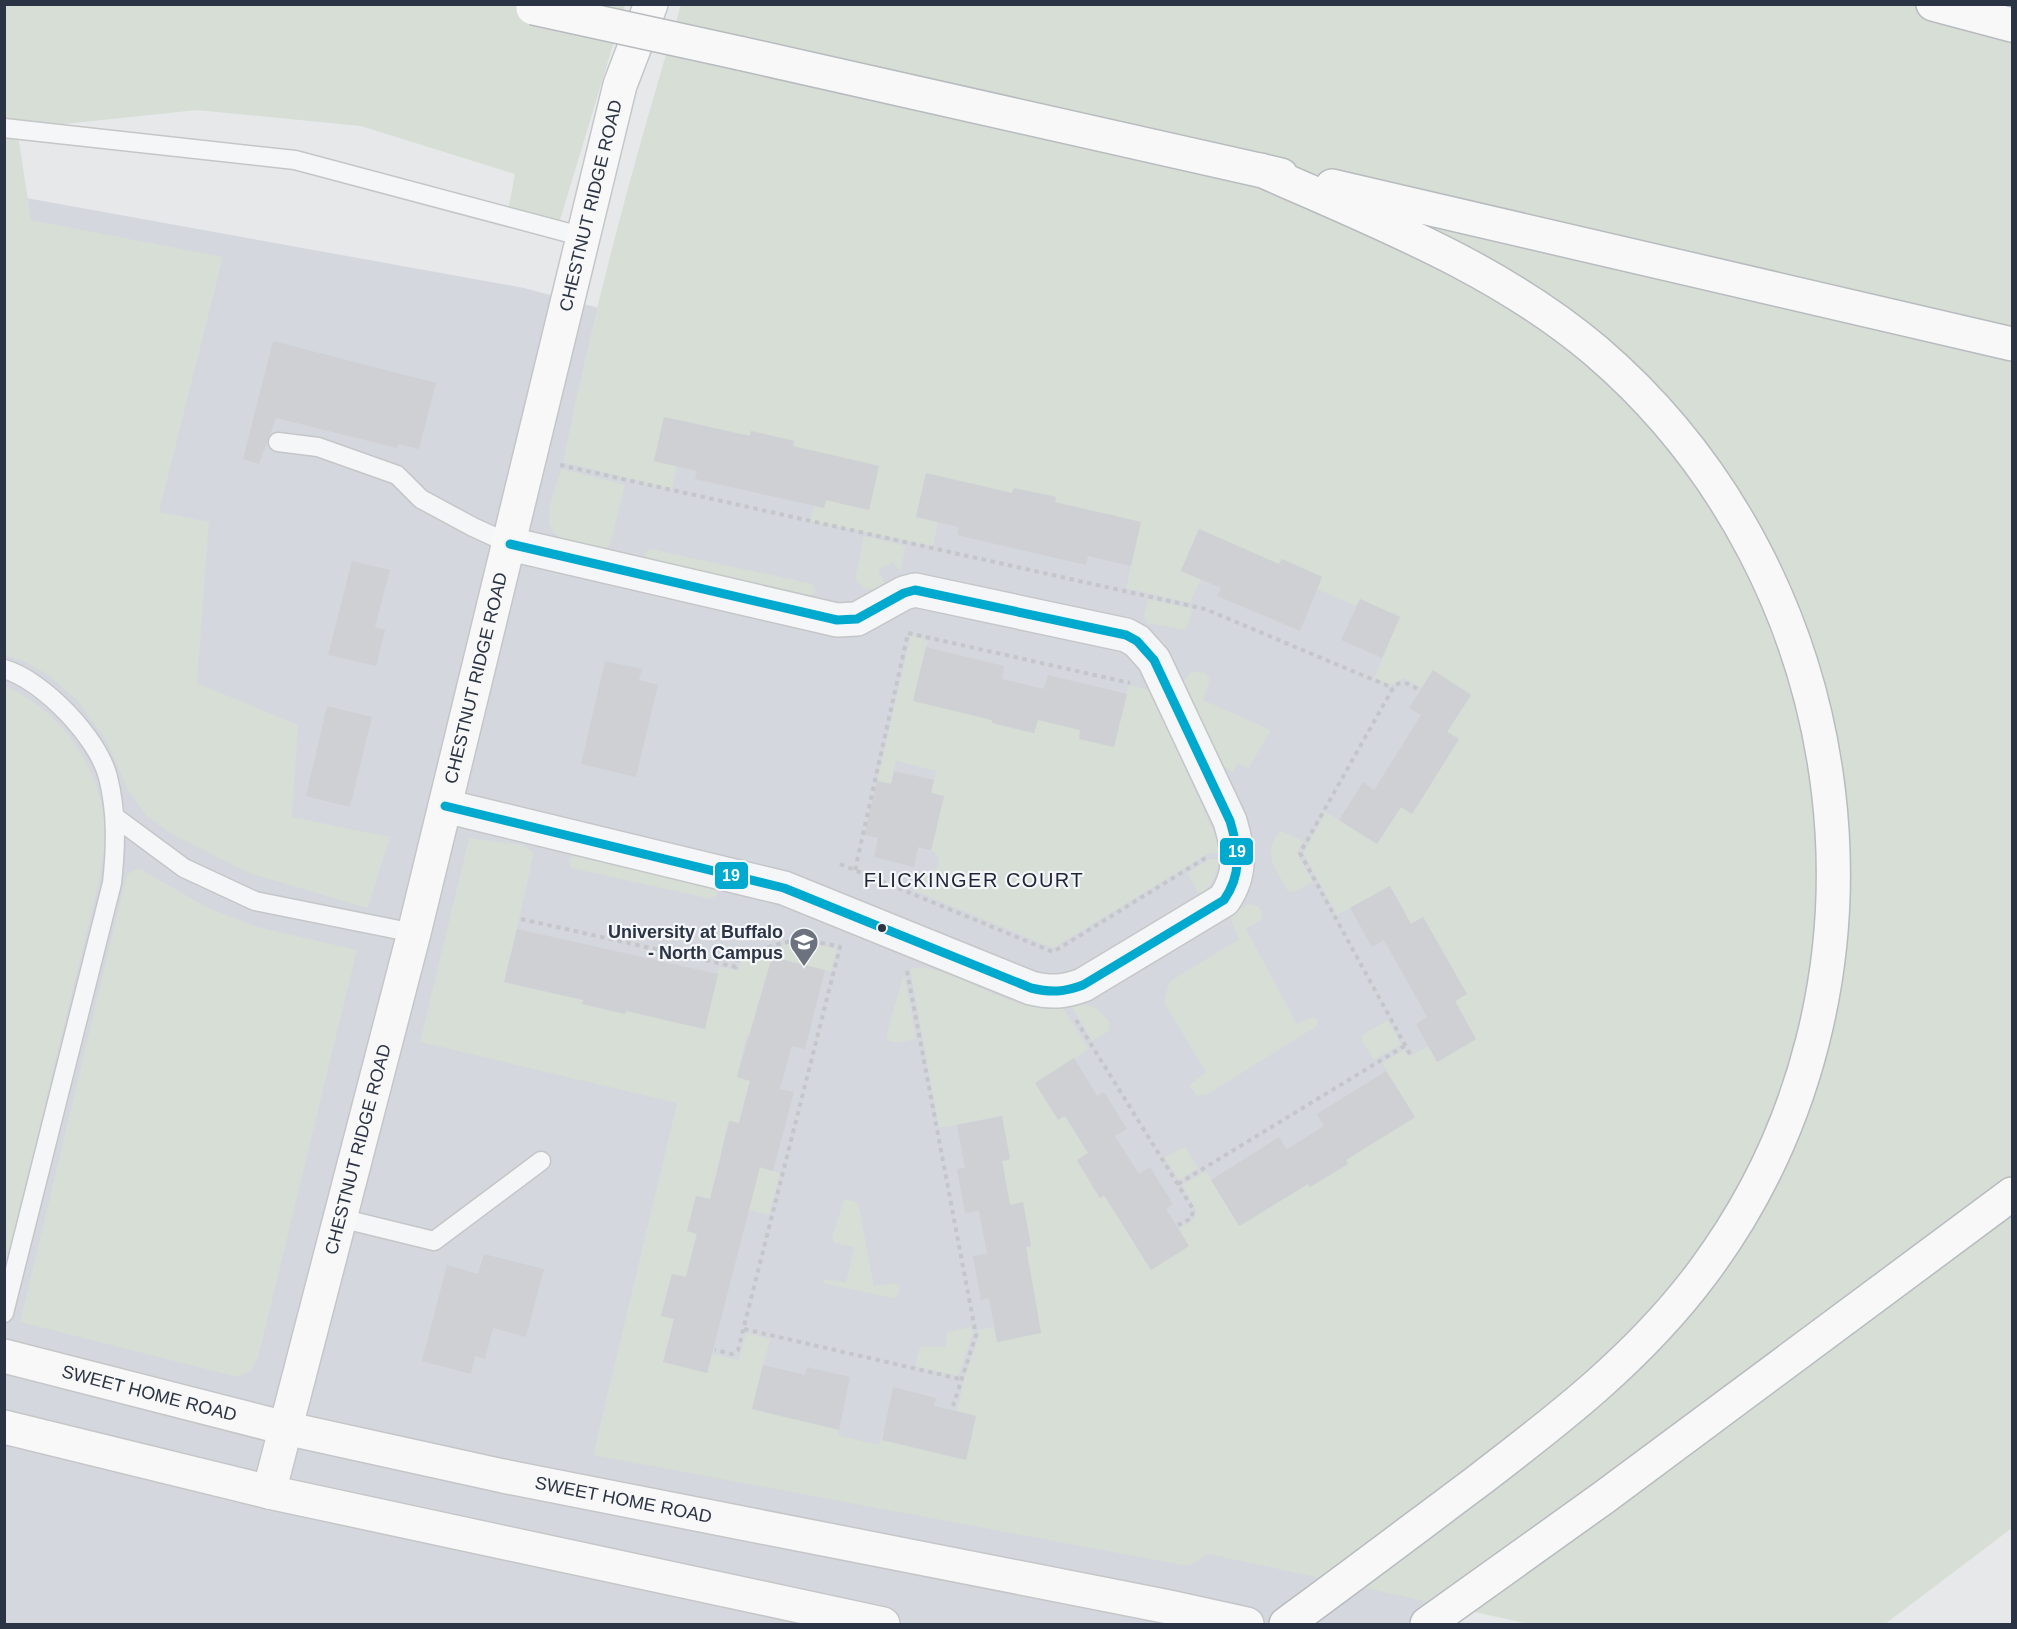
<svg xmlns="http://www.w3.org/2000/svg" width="2017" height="1629" font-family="Helvetica,sans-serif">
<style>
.built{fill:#d4d7dd}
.green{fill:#d6ded6}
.building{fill:#ced0d3}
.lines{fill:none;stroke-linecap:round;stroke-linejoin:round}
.lane-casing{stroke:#c4c6c8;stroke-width:21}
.street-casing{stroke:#c4c6c8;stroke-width:36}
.secondary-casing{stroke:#c4c6c8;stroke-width:36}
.highway-casing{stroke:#b8bbbf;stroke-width:36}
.path{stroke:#c5c6ca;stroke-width:4;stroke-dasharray:4.5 4.5;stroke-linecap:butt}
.lane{stroke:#f5f6f7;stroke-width:18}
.street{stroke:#f5f6f7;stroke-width:33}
.secondary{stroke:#f8f8f8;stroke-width:33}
.highway{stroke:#f8f8f8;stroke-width:33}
.highway-bridge-casing{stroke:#b8bbbf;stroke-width:36;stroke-linecap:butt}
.highway-bridge{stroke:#f8f8f8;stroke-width:33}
.bus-1-casing{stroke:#f4f6f9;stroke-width:14}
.bus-1{stroke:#00a9ce;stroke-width:9}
.bus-dot{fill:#2b3445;stroke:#f4f6f9;stroke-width:2}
.labels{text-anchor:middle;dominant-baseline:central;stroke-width:4.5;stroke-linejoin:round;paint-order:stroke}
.street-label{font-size:18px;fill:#2b3445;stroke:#f4f6f9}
.poi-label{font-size:18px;font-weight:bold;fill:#2b3445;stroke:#f4f6f9;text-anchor:end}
.neighbourhood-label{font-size:20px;letter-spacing:1.5px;fill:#1d2536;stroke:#f4f6f9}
.line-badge{stroke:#f4f6f9;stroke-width:2}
.badge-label{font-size:16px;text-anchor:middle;font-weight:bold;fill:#fff}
</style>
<rect width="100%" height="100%" fill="#e6e8ea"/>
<path class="built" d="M4,194L524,288L1436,532L1592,698L1620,871L1588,1063L1445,1624H5Z"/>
<path class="green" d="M5,5H625L557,230L507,216L515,174L361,126L197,110L17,129L31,220L223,257L159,512L209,522L197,683L298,725L292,817L390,837L368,908L251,874L168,832L146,815L128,790L106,740L77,700L48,675L26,662L5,655Z
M681,5H2012V1528L1885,1624H1530L1209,1554L1188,1566L593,1455L677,1103L420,1042L469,838L523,845L534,853L505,982L540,990L543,981L586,991L583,1004L625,1014L629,1001L669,1021L705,1029L719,967L738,971L741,959C784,945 791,938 837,949L831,972L772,957L763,992L761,1038L747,1035L737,1077L750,1081L739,1123L721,1157L780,1173L769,1215L696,1196L687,1231L697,1234L686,1277L672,1274L661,1315L674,1319L663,1362L707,1373L712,1354L739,1360L746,1333L770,1339L752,1409L795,1419L840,1422L837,1435L879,1445L883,1432L925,1442L924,1450L966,1460L976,1416L957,1411L965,1375L979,1336L977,1330L994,1327L997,1342L1041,1333L1034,1290L1018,1248L1031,1245L1023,1203L1010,1205L1002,1161L1010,1159L1001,1116L939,1128L910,969C943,958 1013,1017 1063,1008L1089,1049L1036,1083L1065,1116L1088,1153L1077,1161L1100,1198L1111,1191L1128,1233L1151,1270L1189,1246L1179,1229L1193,1220L1196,1210L1182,1185L1206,1171L1240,1226L1271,1207L1303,1176L1310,1187L1348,1164L1341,1152L1384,1137L1415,1118L1382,1063L1404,1050L1409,1057L1428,1046L1438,1062L1476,1039L1455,1001L1467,994L1424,918L1411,924L1390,886L1337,915L1303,853L1326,812L1377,844L1401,807L1412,814L1459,740L1447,732L1471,694L1433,671L1422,688L1404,678L1391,685L1374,678L1400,617L1360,599L1356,606L1317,589L1322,577L1282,559L1276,572L1199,529L1181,570L1201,579L1190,603L1126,588L1140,522L1098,512L1053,510L1056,497L1014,488L1010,501L926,474L916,517L938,522L933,546L810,521L814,506L824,508L826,500L869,510L878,466L837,456L791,454L794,441L751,431L748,444L707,426L664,417L654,461L677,466L672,489L563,462C594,307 635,156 681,5Z
M561,469L625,485L610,545L606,548C597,551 584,545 574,543C532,533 553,499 561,469Z
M864,536L906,546L900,572L893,562L878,570L886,586L873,590L863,588L855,579Z
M650,549L813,584L816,592L810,596L647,561L644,553Z
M1148,599L1193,609L1186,630L1146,623L1144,616Z
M911,635L928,640L914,701L995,710L992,723L1034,733L1038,720L1080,730L1079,739L1114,747L1128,685L1150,690L1218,841L1219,853H1209L1053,948L913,890L921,878L939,866L938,856L931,850L944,797L931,793L936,771L896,761L891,784L877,781Z
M1192,671L1205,673L1210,679L1203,700L1271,730L1248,769L1238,763L1233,772L1220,764L1183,681Z
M5,686C60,710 100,766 105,826C106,841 102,858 101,873L5,1270Z
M1281,831L1303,841L1297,853L1313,882L1294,892L1288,891C1276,869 1260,853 1281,831Z
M574,856L714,887L717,895L711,899L571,868L568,860Z
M1210,859H1219C1217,872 1213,884 1203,892H1198L1187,873Z
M139,868L208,908L258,927L357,950L258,1358L251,1371L237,1377L20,1322L127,874Z
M1248,904L1258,906L1263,915L1261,920L1246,929L1297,1024L1313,1017L1318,1020L1317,1026L1208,1094L1197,1096L1189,1085L1206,1072L1164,1003L1169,982L1239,939L1230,917Z
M904,973L916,1039L896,1043L889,1041L886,1036Z
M1083,1004L1096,1008L1110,1022L1109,1031L1092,1041L1071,1006Z
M1388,1020L1401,1044L1374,1060L1362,1041V1035Z
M1182,1148H1186L1198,1168L1179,1180L1165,1158Z
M844,1199L858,1202L874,1286L894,1283L900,1286L899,1294L893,1298L822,1283L825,1279L846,1283L854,1247L835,1243L832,1238Z
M971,1327L973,1334L958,1376L915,1366L920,1347H946L947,1332Z"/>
<path class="building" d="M273,341L436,383L419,449L398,444L397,448L276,418L259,464L243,459Z
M664,417L750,436L751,431L794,441L793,446L879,466L869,510L826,500L824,508L695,479L697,471L654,461Z
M926,473L1012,493L1014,488L1056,497L1055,502L1141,522L1131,566L1088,556L1086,565L957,535L959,527L916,517Z
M1199,529L1279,564L1282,559L1322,577L1300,631L1217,596L1221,588L1181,571Z
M352,561L390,570L375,627L385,630L376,666L328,655Z
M1360,599L1400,617L1382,658L1341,640Z
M926,647L1004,666L1002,679L1044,689L1048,675L1127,694L1114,747L1079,739L1080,730L1038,720L1034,733L992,723V720L913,701Z
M605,661L642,669L639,680L658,685L636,777L581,764Z
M1433,670L1471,695L1447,732L1459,739L1412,814L1401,807L1377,844L1339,820L1363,782L1374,790L1421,715L1409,708Z
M327,706L372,717L350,807L306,796Z
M894,771L934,780L931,793L944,796L931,850L918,847L914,867L874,857L878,838L864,835L877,781L891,784Z
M1390,886L1411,924L1423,917L1467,994L1455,1001L1476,1039L1437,1062L1416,1024L1427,1017L1384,940L1372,947L1350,908Z
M517,929L718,974L705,1029L626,1011L625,1014L582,1004L583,1000L504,982Z
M772,957L825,970L805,1049L792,1046L780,1089L794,1092L773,1171L760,1167L707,1373L663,1362L674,1319L661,1316L672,1274L686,1277L697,1234L687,1231L696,1196L710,1199L729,1121L739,1123L750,1081L737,1077Z
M1074,1058L1097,1096L1104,1092L1127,1129L1115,1136L1139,1174L1150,1167L1173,1204L1166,1209L1189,1246L1151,1270L1104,1195L1100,1198L1077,1160L1088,1153L1065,1116L1058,1120L1035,1083Z
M1386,1071L1415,1117L1346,1160L1348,1164L1310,1187L1308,1184L1239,1226L1211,1180L1279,1137L1287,1149L1324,1126L1317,1114Z
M1002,1116L1010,1159L1002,1161L1010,1205L1023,1202L1031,1246L1026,1247L1041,1333L997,1342L989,1298L981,1300L973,1256L987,1254L979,1211L965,1213L957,1169L965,1168L957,1125Z
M484,1254L544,1269L526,1337L493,1328L485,1359L475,1356L471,1374L422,1361L447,1265L478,1274Z
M763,1365L805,1375L807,1367L850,1377L839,1430L752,1409Z
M893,1387L936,1398L934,1406L976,1416L966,1460L882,1440Z"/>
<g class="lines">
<g class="lane-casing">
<path id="lane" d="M4,128L295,160L584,237
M278,442L318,447L397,475L421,499L473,527L510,544
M4,669C43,680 98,738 108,777C117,813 116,847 112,883L4,1313
M115,817L184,868L255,901L414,933
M340,1218L434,1241L541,1161"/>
</g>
<g class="street-casing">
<path id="street" d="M445,806L784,888L1031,988C1052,993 1064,992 1083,985L1224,900C1242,874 1239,851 1230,821L1154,660L1137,641L1126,635L915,590L904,593L857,619L837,620L510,544"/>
</g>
<g class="secondary-casing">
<g id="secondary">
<path id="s1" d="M4,1356L285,1428L503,1476L1169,1607L1247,1624"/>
<path d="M4,1427L269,1492L883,1624"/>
<path id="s2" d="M269,1492L414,933L620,85L651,4"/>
</g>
</g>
<g class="highway-casing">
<path id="highway" d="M1933,4L2012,25
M739,53L1281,175
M1261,170C1378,222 1498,268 1596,351C1862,579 1914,989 1703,1272C1640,1357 1558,1420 1474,1484C1411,1531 1349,1578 1286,1624
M1332,186L2012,344
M1427,1624L1603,1498L2012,1194"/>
</g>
<path class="path" d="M560,465L1205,609L1393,688
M840,864L1053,952L1207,857
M855,870L908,633L1130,683
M521,919L736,967L738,958C783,942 792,935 840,947L738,1350L732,1354L715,1350
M907,971L976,1335L953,1406
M1076,1020L1193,1209L1192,1218L1178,1225
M1410,1054L1300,853L1393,688C1402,678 1410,685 1419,690
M1178,1184L1406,1045
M744,1329L960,1379"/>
<use href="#lane" class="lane"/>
<use href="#street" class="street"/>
<use href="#secondary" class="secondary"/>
<use href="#highway" class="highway"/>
<g class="highway-bridge-casing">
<path id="highway-bridge" d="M533,8L739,53"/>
</g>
<use href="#highway-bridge" class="highway-bridge"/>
<g class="bus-1-casing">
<path id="bus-1" d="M445,806L784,888L1031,988C1052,993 1064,992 1083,985L1224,900C1242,874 1239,851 1230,821L1154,660L1137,641L1126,635L915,590L904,593L857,619L837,620L510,544"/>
</g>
<use href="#bus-1" class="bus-1"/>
</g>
<defs>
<g id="university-pin" transform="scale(1.5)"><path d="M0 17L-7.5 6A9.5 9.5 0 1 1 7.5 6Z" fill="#6c737f" stroke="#f4f6f9"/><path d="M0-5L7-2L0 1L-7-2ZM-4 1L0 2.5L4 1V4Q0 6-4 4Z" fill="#fff"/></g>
</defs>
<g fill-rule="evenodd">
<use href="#university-pin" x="804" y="942"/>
</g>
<circle class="bus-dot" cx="882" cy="928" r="5"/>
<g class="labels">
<g class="street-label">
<text stroke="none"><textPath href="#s2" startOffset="1326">CHESTNUT RIDGE ROAD</textPath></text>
<text stroke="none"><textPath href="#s2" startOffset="840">CHESTNUT RIDGE ROAD</textPath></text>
<text stroke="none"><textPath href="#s2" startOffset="354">CHESTNUT RIDGE ROAD</textPath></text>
<text stroke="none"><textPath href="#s1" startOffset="150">SWEET HOME ROAD</textPath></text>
<text stroke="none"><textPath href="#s1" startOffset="636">SWEET HOME ROAD</textPath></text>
</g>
<g class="poi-label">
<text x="783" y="932">University at Buffalo<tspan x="783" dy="21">- North Campus</tspan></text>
</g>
<g class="neighbourhood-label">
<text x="974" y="880">FLICKINGER COURT</text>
</g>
</g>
<g class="line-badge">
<rect x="1219" y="837" width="35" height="29" rx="6" fill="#00a9ce"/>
<rect x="714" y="861" width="35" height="29" rx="6" fill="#00a9ce"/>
</g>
<g class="badge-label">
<text x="1237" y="857">19</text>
<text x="731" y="881">19</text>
</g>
<rect width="2017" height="1629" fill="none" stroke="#2b3445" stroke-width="12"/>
</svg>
